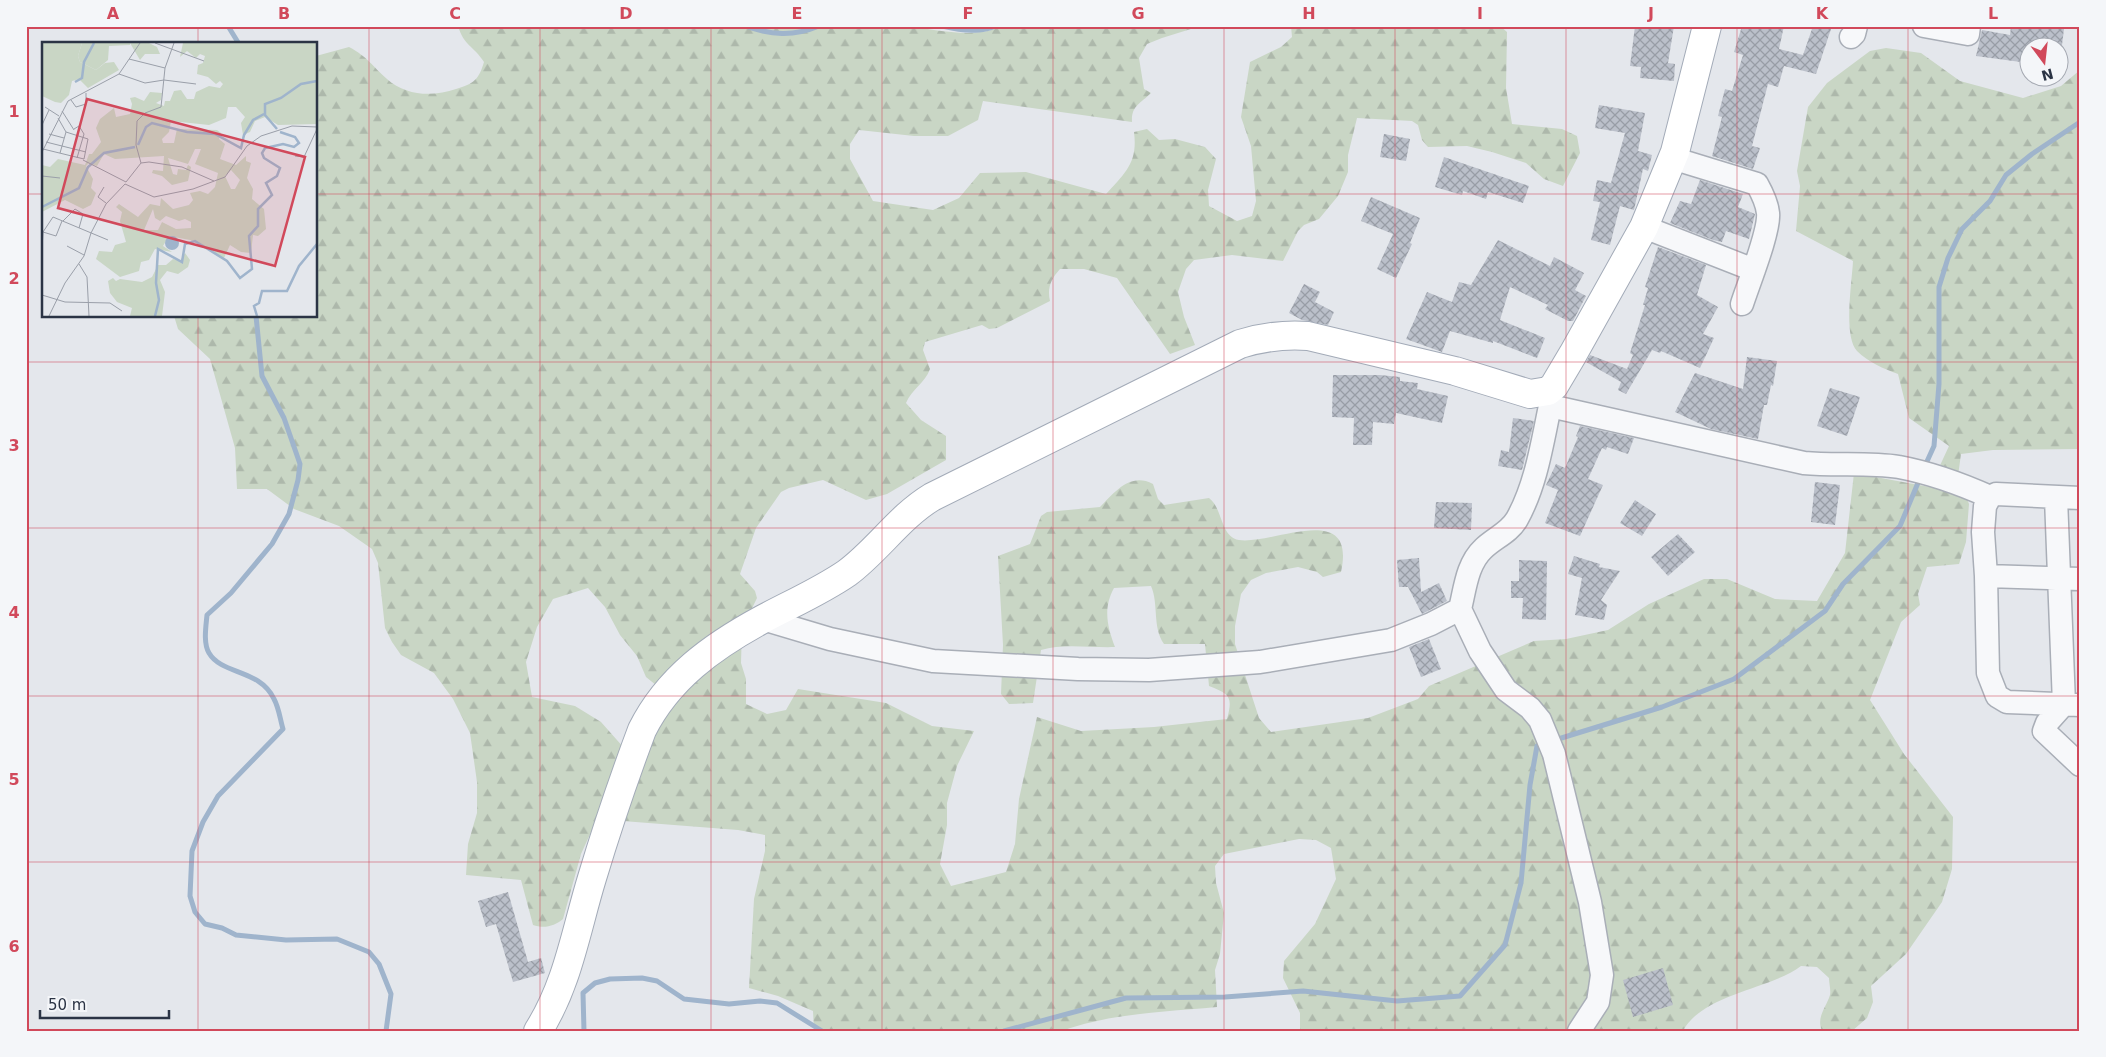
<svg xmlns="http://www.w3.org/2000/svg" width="2106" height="1057" font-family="'DejaVu Sans',sans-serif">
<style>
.forest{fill:url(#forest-firs);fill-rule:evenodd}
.water{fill:#9fb4cc}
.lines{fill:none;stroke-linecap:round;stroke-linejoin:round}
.stream{stroke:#9fb4cc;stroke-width:5}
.building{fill:url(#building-cross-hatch)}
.minor-casing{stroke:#a9aeb7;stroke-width:25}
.major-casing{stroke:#a3abb8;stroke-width:30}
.minor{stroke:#f7f8fa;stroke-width:22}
.major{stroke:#fff;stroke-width:28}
.grid{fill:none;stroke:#d1495b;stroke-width:1;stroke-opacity:0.55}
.inset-river{fill:none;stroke:#9fb4cc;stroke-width:2.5}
.inset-road{fill:none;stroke:#9a9fa9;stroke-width:1}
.view{fill:#d1495b;fill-opacity:0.15;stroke:#d1495b;stroke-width:2.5}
.inset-edge{fill:none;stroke:#2b3445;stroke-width:2.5}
.neatline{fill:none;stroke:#d1495b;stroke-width:2}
.grid-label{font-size:16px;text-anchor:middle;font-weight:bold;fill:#d1495b}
</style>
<defs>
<pattern id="forest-firs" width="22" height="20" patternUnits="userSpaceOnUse" patternTransform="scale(1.25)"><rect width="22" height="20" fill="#c9d6c5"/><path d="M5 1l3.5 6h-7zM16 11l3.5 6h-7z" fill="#adb8ab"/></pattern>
<pattern id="building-cross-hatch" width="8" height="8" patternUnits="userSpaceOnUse" patternTransform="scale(1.25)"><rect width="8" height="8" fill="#bbc0ca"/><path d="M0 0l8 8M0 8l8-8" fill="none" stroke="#989da6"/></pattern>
</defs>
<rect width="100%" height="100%" fill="#e4e7ec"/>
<path class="forest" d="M458,26H826L830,28C854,26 879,25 904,26C937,29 972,40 1003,26H1215L1194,28L1162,38L1147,44L1139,58L1144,89L1151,93C1140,104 1131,106 1132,122L983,101L978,120L948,136H914L859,130L850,144V159L873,201L933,210L959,198L980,173L1026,172L1106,194C1125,173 1138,163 1134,132L1147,129L1159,140L1175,139L1205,147L1216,159L1208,190L1209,206L1237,221L1252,216L1256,201L1251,146L1241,117L1250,62L1281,47L1292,37L1291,26H1500L1507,32L1506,88L1512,124L1562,129L1577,136L1580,153L1563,186L1544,179L1526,163L1492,152L1467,146L1428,147L1422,140L1418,125L1412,121L1357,118L1348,155V172L1338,196L1319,219L1304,225L1298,231L1283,261L1232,255L1194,260L1186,269L1178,292L1184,317L1195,345L1170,354L1117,278L1084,269H1060C1051,279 1047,288 1050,301L997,328L989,329L982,325L925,342L923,350L930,369C925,383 912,389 906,403L921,420L946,436V460L887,494L866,500L823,480L789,488L781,492L756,528L740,574L755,591L757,598L742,629L741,663L746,679V704L767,714L786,710L798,689L886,703L932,726L974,731L957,766L947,803V825L940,864L951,886L1006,872L1015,844L1019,799L1037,717L1081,731L1154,727L1227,719C1233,697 1230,694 1209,686L1205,644H1164C1152,627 1159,604 1151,586L1114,588C1103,608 1107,626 1115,647C1091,648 1063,643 1041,650L1033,703L1009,704L1001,694L1003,645L998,556L1030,544L1041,516L1047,512L1100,507C1115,492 1130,472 1153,484L1158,499L1164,505L1209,498C1223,508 1220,537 1239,540C1273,545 1357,499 1341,572L1323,577L1317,572L1298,567L1266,573L1251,580L1241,594L1235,626V644L1259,718L1271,732L1368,718L1418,699L1429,686L1534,641L1566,639L1608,630L1649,604L1704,579H1727L1775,599L1817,601L1845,553L1854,473L1930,487L1949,446L1909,418L1898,374C1884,369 1868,362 1857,351C1843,336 1852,282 1853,261L1796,231L1800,186L1797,171L1808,107L1827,83L1870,51L1886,48L1921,53L1960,81L2023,98L2061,86L2080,70V449L1993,450L1961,454L1958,476L1969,504L1966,542L1959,564L1927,567L1918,594L1920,605L1901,622L1870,700L1904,754L1953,817L1952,869L1942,902L1906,954L1871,986L1873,1002L1867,1018L1852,1031H1822C1816,1017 1826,1008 1830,995C1831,990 1829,983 1829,978L1817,967L1801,966C1771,989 1702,994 1683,1031H1300V1013L1283,978L1284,961L1315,924L1336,879L1331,848L1316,840L1299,839L1224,854L1215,866L1216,883L1224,913L1220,954L1215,970L1217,1007C1165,1012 1111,1013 1062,1031H814L813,1011L778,996L749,988L754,899L765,851V835L738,830L597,819L581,854L563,919C555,926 544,929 533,925L521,880L466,875L468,844L477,813V782L470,733L453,699L434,673L401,655L392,642L385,628L378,563L372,549L339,526L294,509L267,489H237L235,448L210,359L178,329L174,316H316V56L349,47C368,57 372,66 387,79C406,96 433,97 456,89C474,84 479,79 484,62C473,45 464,46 458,26ZM588,588L605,607L620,635L637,656L646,677L672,698L640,766L601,722L575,706L532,697L526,662L537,627L553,599Z"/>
<path class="water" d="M943,26H1003C983,35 965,34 944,29Z"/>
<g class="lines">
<path class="stream" d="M228,26L239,44
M745,26C771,35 793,37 819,26
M256,316L262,376L284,418L300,464L298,480L289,514L272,544L231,593L207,615C206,626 203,643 209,653C222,675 260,669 274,699C279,708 280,719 283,729L218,796L203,822L192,851L190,896L195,912L205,924L222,928L236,935L286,940L337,939L369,952L379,964L391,994L386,1031
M1924,468L1934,446L1939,384V287L1948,258L1962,229L1990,201L2006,175L2032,154L2080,122
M1555,740L1662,707L1734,679L1825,611L1843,584L1900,526L1920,478
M584,1031L583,993L595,983L610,979L642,978L657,981L684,999L729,1004L760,1001L777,1003L822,1031
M1004,1031L1126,998L1225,997L1303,991L1397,1001L1460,996L1505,945L1521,883L1530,785L1537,746L1544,744"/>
</g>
<path class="building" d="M1635,26H1674L1668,63L1675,64L1674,81L1640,78L1641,67L1630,66Z
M1742,26H1784L1779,49L1803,55L1813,26H1832L1816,74L1784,66L1778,87L1768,84L1752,146L1760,148L1753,169L1712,156L1722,117L1718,116L1725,89L1732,91L1743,55L1734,52Z
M2011,26L2064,29L2062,45L2055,44L2054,48H2028V63L1976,56L1982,30L2010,35Z
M1599,105L1645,113L1638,151L1652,155L1648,171L1643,169L1634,210L1620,206L1610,245L1591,240L1600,202L1593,201L1597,180L1611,183L1625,133L1595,128Z
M1384,134L1410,139L1406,161L1380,157Z
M1444,157L1529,186L1523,203L1488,192L1486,199L1463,191L1462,195L1435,187Z
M1700,180L1743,194L1738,207L1755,214L1749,239L1726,231L1722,242L1713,240L1670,223L1680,201L1691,204Z
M1371,197L1420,218L1410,243L1412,244L1396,278L1377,269L1393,234L1361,221Z
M1498,240L1550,266L1554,257L1584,273L1575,290L1586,296L1573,321H1568L1545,309L1548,305L1510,287L1500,320L1545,338L1537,358L1493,341V343L1450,331L1442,352L1406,339L1427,292L1452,302L1459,282L1471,285Z
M1658,247L1706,265L1697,295L1718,307L1703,334L1714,338L1700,368L1661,351L1660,353L1652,350L1626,394L1618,390L1621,382L1586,362L1590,355L1627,369L1633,355L1630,353L1645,305H1643L1648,288L1645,287Z
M1304,284L1320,292L1315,302L1334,312L1328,325L1302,320L1289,313Z
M1747,357L1777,361L1773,386L1771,385L1767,405H1764L1758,439L1711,429L1675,412L1695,373L1743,389Z
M1333,375H1380L1400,377V381L1418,383L1417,389L1448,396L1442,423L1396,413L1394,424L1373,422L1372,445H1353L1354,418L1332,417Z
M1830,388L1860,397L1847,436L1817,426Z
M1513,418L1534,421L1522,470L1498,466L1501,450L1509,452Z
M1580,426L1634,438L1628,454L1607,447L1606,450L1602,448L1588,479L1603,485L1580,536L1545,523L1558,490L1546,485L1556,464L1565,468L1578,437L1576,436Z
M1815,482L1840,485L1835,525L1811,522Z
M1635,500L1656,514L1642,536L1620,523Z
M1436,502L1472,503L1471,530L1434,528Z
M1678,534L1695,552L1668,576L1651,557Z
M1574,556L1600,564L1599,567L1620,571L1601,600L1607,605L1604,620L1575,615L1582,578L1568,574Z
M1419,558L1421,592L1439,583L1447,601L1422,614L1408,587H1399L1397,560Z
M1519,560L1547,561L1546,620L1522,619L1523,598H1511V581H1519Z
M1429,639L1441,669L1421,677L1409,647Z
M508,892L528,962L541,958L545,973L513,982L496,924L486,927L478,901Z
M1663,968L1673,1005L1633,1017L1623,980Z"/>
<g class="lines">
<g class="minor-casing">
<path id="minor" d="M1924,26L1968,34L1969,26
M1851,37L1854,34L1856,26
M1672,158L1757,184C1762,193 1767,203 1768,213C1770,231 1748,285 1742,304
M1644,227L1754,270
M1548,392L1550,406L1804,463C1835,466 1868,462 1899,467C1931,473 1961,484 1990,497
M2056,498L2064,704L2047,723L2044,731L2080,765
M2080,498L1996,494L1990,497L1985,506L1983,532L1986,576L1988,673L1997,696L2007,702L2080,705
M1986,576L2080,579
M1460,609L1480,651L1506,690L1530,708L1540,720L1554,754L1590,902L1602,975L1598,1002L1579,1031
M763,619L830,639L933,661L1078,669L1149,670L1260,662L1391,640L1431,624L1460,609C1465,589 1467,564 1483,549C1494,538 1509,533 1517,519C1536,485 1542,444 1550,406"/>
</g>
<g class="major-casing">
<path id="major" d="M538,1031C568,984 576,930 592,878C607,828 624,778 642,730C668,678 713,646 763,619C791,604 821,591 847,573C878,550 899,517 932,497L1240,344C1263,337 1283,334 1308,336L1455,371L1530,394L1548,391L1554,386L1573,354L1644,227L1675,152L1707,26"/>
</g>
<use href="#minor" class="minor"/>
<use href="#major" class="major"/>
</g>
<path class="grid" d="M198,26V44M369,26V1031M540,26V1031M711,26V1031M882,26V1031M1053,26V1031M1224,26V1031M1395,26V1031M1566,26V1031M1737,26V1031M1908,26V1031M26,194H44M316,194H2080M198,316V1031M26,362H2080M26,528H2080M26,696H2080M26,862H2080"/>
<g transform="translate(42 42)">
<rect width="275" height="275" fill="#e4e7ec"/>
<path d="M40,1H88V3L67,4L66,18L54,28L38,20L36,14Z" fill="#c9d6c5"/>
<path d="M0,1H40L36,14L38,20L54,28L63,21L72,20L77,28L46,46L37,37L30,39L27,53L19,61L13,60L0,54ZM88,1H107L115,5L118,12H103L98,18ZM141,1H275V82L236,83L223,75L213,79L208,90L201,93L199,81L203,75L194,65H186L184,76L167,83L129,79L127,90L120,97L121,101H132L135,87L175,88L179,91L177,97L183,102L178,117L194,123L204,114V119L209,121L205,136L211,147L210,157L222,167L224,187L216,194L211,193L209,211L199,210L188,203L182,216L148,198L127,194L121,204L130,210L113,207L107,218L99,220L97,229L78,235L54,217L57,209L70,210L73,203L84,200L78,179L80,170L74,165L77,162L96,175L108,162L118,164L119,156L131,167L147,163L151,158L148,151L158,149L166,152L173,145L176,131L153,122L159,107H153L146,122L126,116L131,132L135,133L136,127L144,128L146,123L149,125L146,139L130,143L120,134L110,131L111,128L121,129L122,114L73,117L62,112L55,124L47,121L44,124L51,137L49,146L54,151L49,163L41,167L23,158L0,170V123L8,125L16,117L43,123L47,112H50L59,100L54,86L58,77L72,66L74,75L88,72L90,62L88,56L93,55L102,59L108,50L120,51L119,58L114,61L122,64L123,59H128L132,49L139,48L145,57H152L154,50L167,44L178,46L181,42L178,39L174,42L166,35L155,32L156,23L161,21L163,14L158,12L154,16L145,9L138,15ZM189,128L198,138L193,147H189L183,134ZM111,167L113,176L118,179L124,174L137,179L143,177L149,180V186L134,187L120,180L116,188H102ZM143,211L148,218L146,225L136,232L125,229L118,238L123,250L120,274H88L90,266L75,260L68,251L66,239L71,236L74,239L78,237L100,240L110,235L116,223H124L131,217L138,219Z" fill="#c9d6c5" fill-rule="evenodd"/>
<path d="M123 201a7 7 0 1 1 14 0a7 7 0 1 1-14 0Z" fill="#9fb4cc"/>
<path class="inset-river" d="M33,40L40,36L42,20L52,1M235,87L223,73V62L239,56L259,42L275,39M96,103L104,85L110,81L145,90L173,92L199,106L202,93L211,78L222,72M0,165L37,146L46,125L62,111L93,105M113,274L117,258L114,241L116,207L140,220L143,202L153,199L185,219L198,236L210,227L207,194L216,184V167L230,153L224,141L235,134L238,126L222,116L220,111L223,106L241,102L252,105L257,101L253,95L238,90M215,274L212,264L217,261L220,249H245L257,224L275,202"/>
<path class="inset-road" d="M113,1L162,19M87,17L123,26M77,32L103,41L122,38L154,42M29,58L34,65L44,62V51M3,65L17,74M20,69L32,88M0,83L7,68M32,87L37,84L42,92L35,116M7,92L22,96M4,100L44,110M1,107L42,117L46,97L24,90L16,76M0,110L26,59L77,32L98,1M18,111L24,90M253,114L262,115L275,87M41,118L84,140M99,121L94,103L95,79L103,71L119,65L123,26L132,1M0,134L18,136M84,140L99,121L107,120L140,125L172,139M62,145L56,155L64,161M21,179L33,167L41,172L37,186M1,190L14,194L20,179M25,204L42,213M0,207L1,190L11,175L66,198M37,222L45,235L47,274M0,253L23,260L68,261L80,269M7,274L23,241L42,214L49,191L64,162L83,142L112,155L151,147L183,135L205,104L219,94L250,84L275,85"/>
<path class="view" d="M45,57L263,115L233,224L16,166Z"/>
<rect width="275" height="275" class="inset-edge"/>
</g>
<rect width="2106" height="1057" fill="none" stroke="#f4f6f9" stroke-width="55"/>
<g transform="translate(2044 62) rotate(165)"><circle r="24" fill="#f4f6f9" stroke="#a4a8b1"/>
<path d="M0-4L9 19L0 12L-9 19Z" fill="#d1495b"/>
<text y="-8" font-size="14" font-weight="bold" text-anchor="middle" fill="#2b3445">N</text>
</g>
<path d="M40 1010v8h129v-8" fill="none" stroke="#2b3445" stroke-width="2.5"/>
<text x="48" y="1010" font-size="15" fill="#2b3445" stroke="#f4f6f9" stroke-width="4" paint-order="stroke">50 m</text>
<rect x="28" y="28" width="2050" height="1002" class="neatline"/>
<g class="grid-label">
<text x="113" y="19">A</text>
<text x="284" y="19">B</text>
<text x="455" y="19">C</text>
<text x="626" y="19">D</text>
<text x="797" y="19">E</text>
<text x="968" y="19">F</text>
<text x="1138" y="19">G</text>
<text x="1309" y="19">H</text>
<text x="1480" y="19">I</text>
<text x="1651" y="19">J</text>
<text x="1822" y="19">K</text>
<text x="1993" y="19">L</text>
<text x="14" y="117">1</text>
<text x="14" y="284">2</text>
<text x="14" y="451">3</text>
<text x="14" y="618">4</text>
<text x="14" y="785">5</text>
<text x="14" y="952">6</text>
</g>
</svg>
